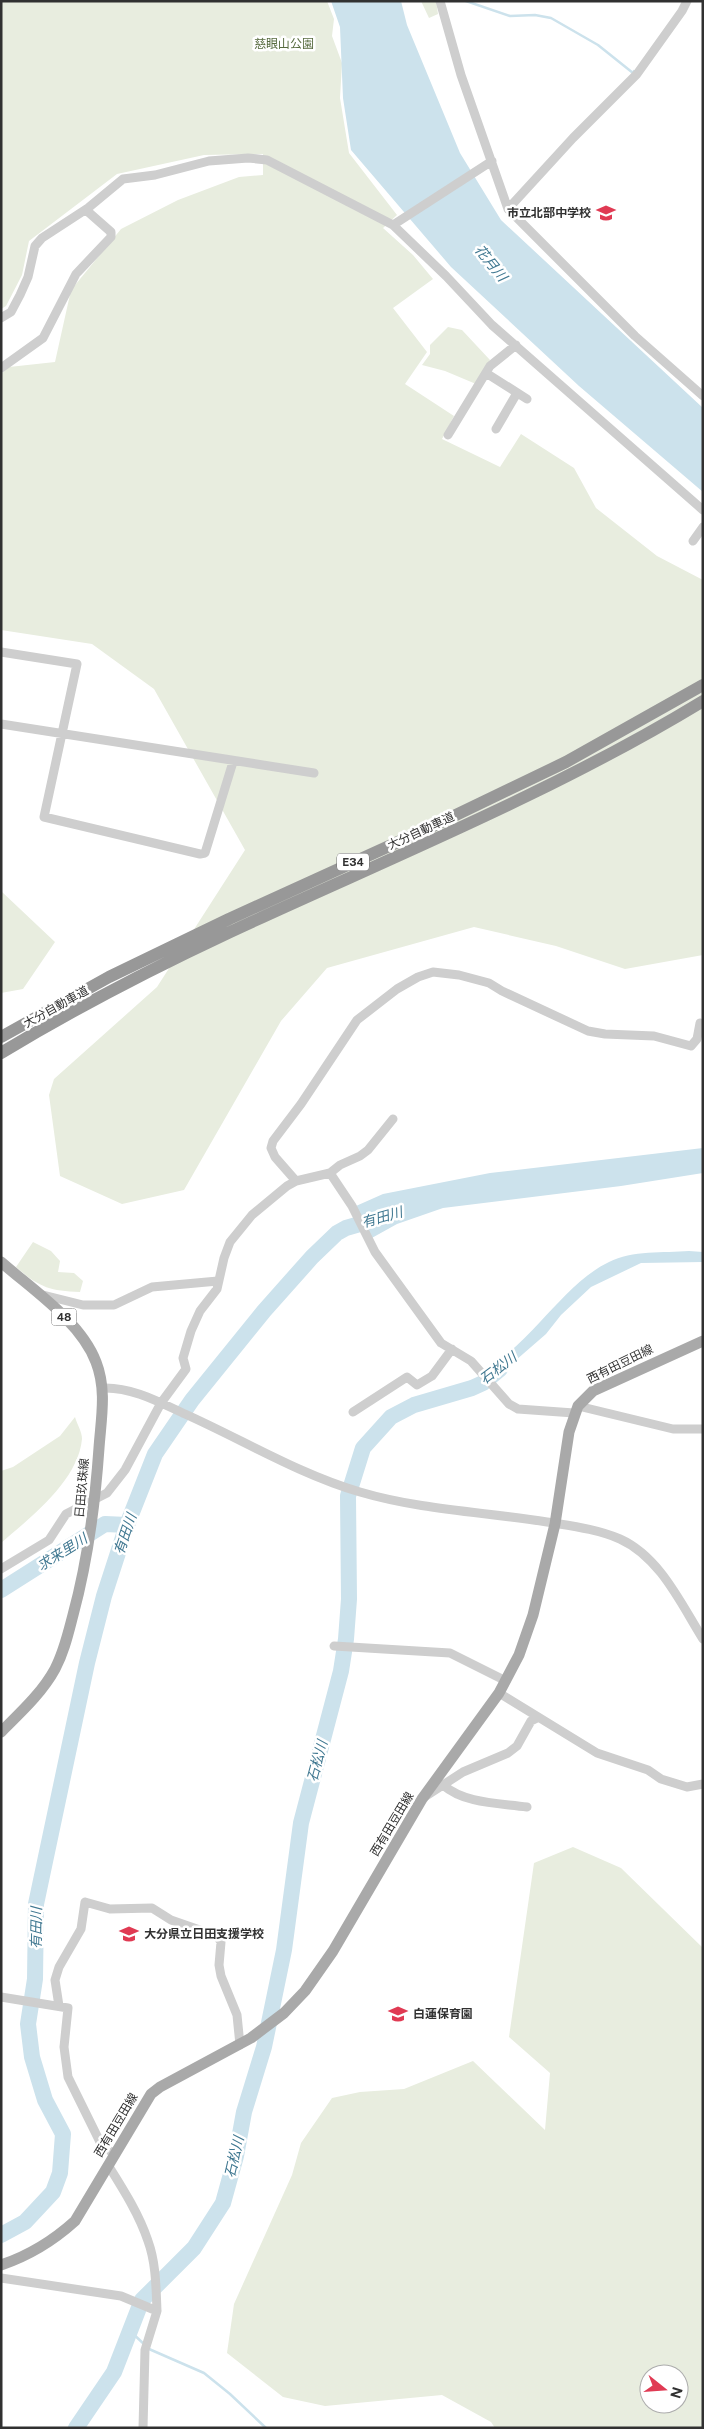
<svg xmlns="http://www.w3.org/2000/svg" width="704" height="2429" font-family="'Public Sans','Noto Sans JP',sans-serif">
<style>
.green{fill:#e8eddf;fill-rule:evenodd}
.water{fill:#cce2ec}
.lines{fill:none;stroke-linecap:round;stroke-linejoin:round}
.stream{stroke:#cce2ec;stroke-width:2.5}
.river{stroke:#cce2ec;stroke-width:16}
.minor{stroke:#cecece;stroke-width:9}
.major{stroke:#a9a9a9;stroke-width:11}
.highway{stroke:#989898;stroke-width:12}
.labels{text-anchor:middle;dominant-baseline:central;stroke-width:5;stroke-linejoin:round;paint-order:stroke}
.shield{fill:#fff;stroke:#6f6f6f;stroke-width:1}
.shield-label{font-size:11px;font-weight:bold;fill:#313131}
.park-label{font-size:12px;fill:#576b3f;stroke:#fff}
.poi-label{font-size:12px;font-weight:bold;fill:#313131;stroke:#fff;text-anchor:start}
.street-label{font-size:12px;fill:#313131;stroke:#fff}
.water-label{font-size:14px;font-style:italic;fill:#407891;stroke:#fff}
</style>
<rect width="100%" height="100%" fill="#fff"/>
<path class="green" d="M1,1H327L334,19L332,36L342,63L340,98L349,153L397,215L383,228L413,255L433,279L393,308L427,352L405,384L454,416L442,439L500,467L521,434L574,468L596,508L657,556L703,580V955L625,969L556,946L474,927L327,968L281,1021L184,1190L122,1204L60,1176L49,1095L54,1079L157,987L245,850L154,689L92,644L1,630V374L9,367L55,362L71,290L121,229L178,200L239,177L263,175V154L204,155L117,174L29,241L22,275L6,306L1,309Z
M421,1H436L438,14L429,18Z
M448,327L462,330L490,360L476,384L445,371L422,365L430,354V345Z
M1,891L55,942L23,989L1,993Z
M33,1242L51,1251L60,1261L58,1272L74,1273L83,1281L80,1292C49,1291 39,1287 16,1267Z
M75,1417C77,1424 82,1432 82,1439C78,1481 31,1517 1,1543V1471L13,1467L60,1436Z
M573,1847L621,1868L703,1948V2428H495L491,2422L442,2395L325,2406L283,2397L227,2353L234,2304L292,2175L301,2143L332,2098L360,2092L404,2089L473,2061L545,2130L550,2073L509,2037L534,1863ZM649,2374H679V2404H649Z"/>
<path class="water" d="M331,1H401L407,25L460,153L501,220L703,408V492L579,386L451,267L351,150L343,98L340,27Z
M703,1148V1173L621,1186L443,1208L397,1224L370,1239L356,1206L383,1194L490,1173Z
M689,1251L703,1252V1262L641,1263L591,1287L561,1315L546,1334L493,1380L486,1372C505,1356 523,1341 540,1322C560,1301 582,1275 609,1262C632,1250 664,1253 689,1251Z"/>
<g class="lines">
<path class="stream" d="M466,1L510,16L535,15L551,18L598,45L633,73L634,71
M130,2331L145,2345
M149,2349L204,2373L230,2394L266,2428"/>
<path class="river" d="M1,1590L105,1524L127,1525
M1,2235L25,2222L53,2192L60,2173L63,2134L45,2100L32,2057L28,2024L35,1979L36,1904L87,1663L104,1596L127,1525L155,1454L192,1400L264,1311L312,1257L337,1233L346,1228L377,1219
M76,2428L114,2372L142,2300L194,2248L223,2203L236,2156L244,2112L264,2047L284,1950L301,1823L341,1671L346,1639L349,1599L348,1496L363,1448L391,1417L414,1405L472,1388L483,1383L500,1369"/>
<path class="minor" d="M440,1L461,75L508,209L635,336L703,396
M508,209L573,138L637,74L682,11L687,1
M393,225L492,161
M1,318L11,312L20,295L28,277L35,246L42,238L88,208L123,179L155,175L209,161L248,158L267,160L393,225L446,276L492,325L703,510
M1,368L43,338L76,274L111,237V232L86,210
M486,373L527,399
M496,429L517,393
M448,435L490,366L516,345
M693,541L703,527
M1,652L77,664L44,817L200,854L205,853L233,762
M1,724L314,773
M330,1173L352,1206L375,1252L441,1343L471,1361L509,1404L518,1409L574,1413
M296,1181L275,1157L271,1148L273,1141L301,1104L357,1020L397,989L418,977L433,972L459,975L489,983L502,991L588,1031L605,1034L654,1036L691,1046L697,1039L700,1023
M39,1294L83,1305H114L152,1287L218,1281
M103,1388C132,1387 159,1402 185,1414C243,1440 299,1474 360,1492C421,1510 485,1512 547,1522C571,1526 597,1529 620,1539C660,1557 681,1604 703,1639
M578,1406L673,1429H703
M353,1412L407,1377L417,1385L432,1376L452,1349
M1,1569L49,1540L66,1514L107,1493L125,1470L161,1403L186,1369L183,1358L191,1331L200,1311L217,1289L224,1258L230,1242L252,1215L287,1186L296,1181L330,1173L340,1165L360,1156L368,1150L393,1119
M334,1646L450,1653L506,1681
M499,1693L597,1753L648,1770L661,1779L687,1787L703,1784
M443,1785C465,1804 499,1803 527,1807
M426,1796L463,1772L508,1753L517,1746L531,1721L537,1718
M1,1997L68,2008L64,2047L68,2077L101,2144L114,2154
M59,2006L55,1980L59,1967L81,1929L85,1902L110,1909L152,1908L171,1920L217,1936L221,1942L219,1965L221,1976L237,2015L240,2045
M108,2165C123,2189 139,2214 148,2241C156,2263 156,2287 157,2311
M1,2278L121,2296L157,2311L145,2350L143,2428"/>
<path class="major" d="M1,1262C33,1290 81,1322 96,1362C107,1390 101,1419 99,1448C95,1505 88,1560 73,1615C68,1634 64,1652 55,1669C42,1693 20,1713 1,1732
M1,2265C28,2256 54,2240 75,2221L151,2094L160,2087L251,2038L284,2013L305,1991L333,1951L422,1799L499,1693L519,1655L533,1615L555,1524L569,1432L578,1406L593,1391L703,1341"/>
<path class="highway" d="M1,1037L109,977L229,919L431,827L566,762L703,685
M1,1053C74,1009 151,969 228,933C387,859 552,793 703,701"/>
</g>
<defs>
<g id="school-bare" transform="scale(1.5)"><path d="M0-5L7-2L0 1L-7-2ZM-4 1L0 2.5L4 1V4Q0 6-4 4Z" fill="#e03a53" stroke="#fff" stroke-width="2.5" paint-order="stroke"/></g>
</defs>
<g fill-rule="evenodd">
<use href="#school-bare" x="606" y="213"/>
<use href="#school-bare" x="129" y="1934"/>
<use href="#school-bare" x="398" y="2014"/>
</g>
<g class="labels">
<g class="shield">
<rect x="337" y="853.5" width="32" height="17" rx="4"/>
<rect x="51.5" y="1308.5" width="25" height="17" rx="4"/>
</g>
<g class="shield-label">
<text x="353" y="862">E34</text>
<text x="64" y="1317">48</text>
</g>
<g class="park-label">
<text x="284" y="44">慈眼山公園</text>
</g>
<g class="poi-label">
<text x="591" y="213" text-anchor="end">市立北部中学校</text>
<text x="144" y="1934">大分県立日田支援学校</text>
<text x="413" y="2014">白蓮保育園</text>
</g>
<g class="street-label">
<text transform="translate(421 831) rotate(-25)">大分自動車道</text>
<text transform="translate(56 1007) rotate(-29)">大分自動車道</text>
<text transform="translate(620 1364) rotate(-26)">西有田豆田線</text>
<text transform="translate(82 1488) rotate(-85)">日田玖珠線</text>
<text transform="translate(392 1824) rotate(-59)">西有田豆田線</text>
<text transform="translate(116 2125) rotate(-59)">西有田豆田線</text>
</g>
<g class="water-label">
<text transform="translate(491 263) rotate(51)">花月川</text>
<text transform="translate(382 1217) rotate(-16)">有田川</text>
<text transform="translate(498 1368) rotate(-37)">石松川</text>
<text transform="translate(125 1534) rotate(-71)">有田川</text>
<text transform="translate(62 1552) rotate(-32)">求来里川</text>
<text transform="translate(317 1761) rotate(-75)">石松川</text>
<text transform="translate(36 1928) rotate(-89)">有田川</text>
<text transform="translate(234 2157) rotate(-77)">石松川</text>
</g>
</g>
<rect width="704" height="2429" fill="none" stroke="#313131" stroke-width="5"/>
<g transform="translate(664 2389) rotate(107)"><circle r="24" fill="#ffffff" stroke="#adadad"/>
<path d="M0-4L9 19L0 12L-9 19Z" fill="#e03a53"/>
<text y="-8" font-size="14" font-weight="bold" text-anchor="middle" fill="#313131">N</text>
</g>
</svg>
